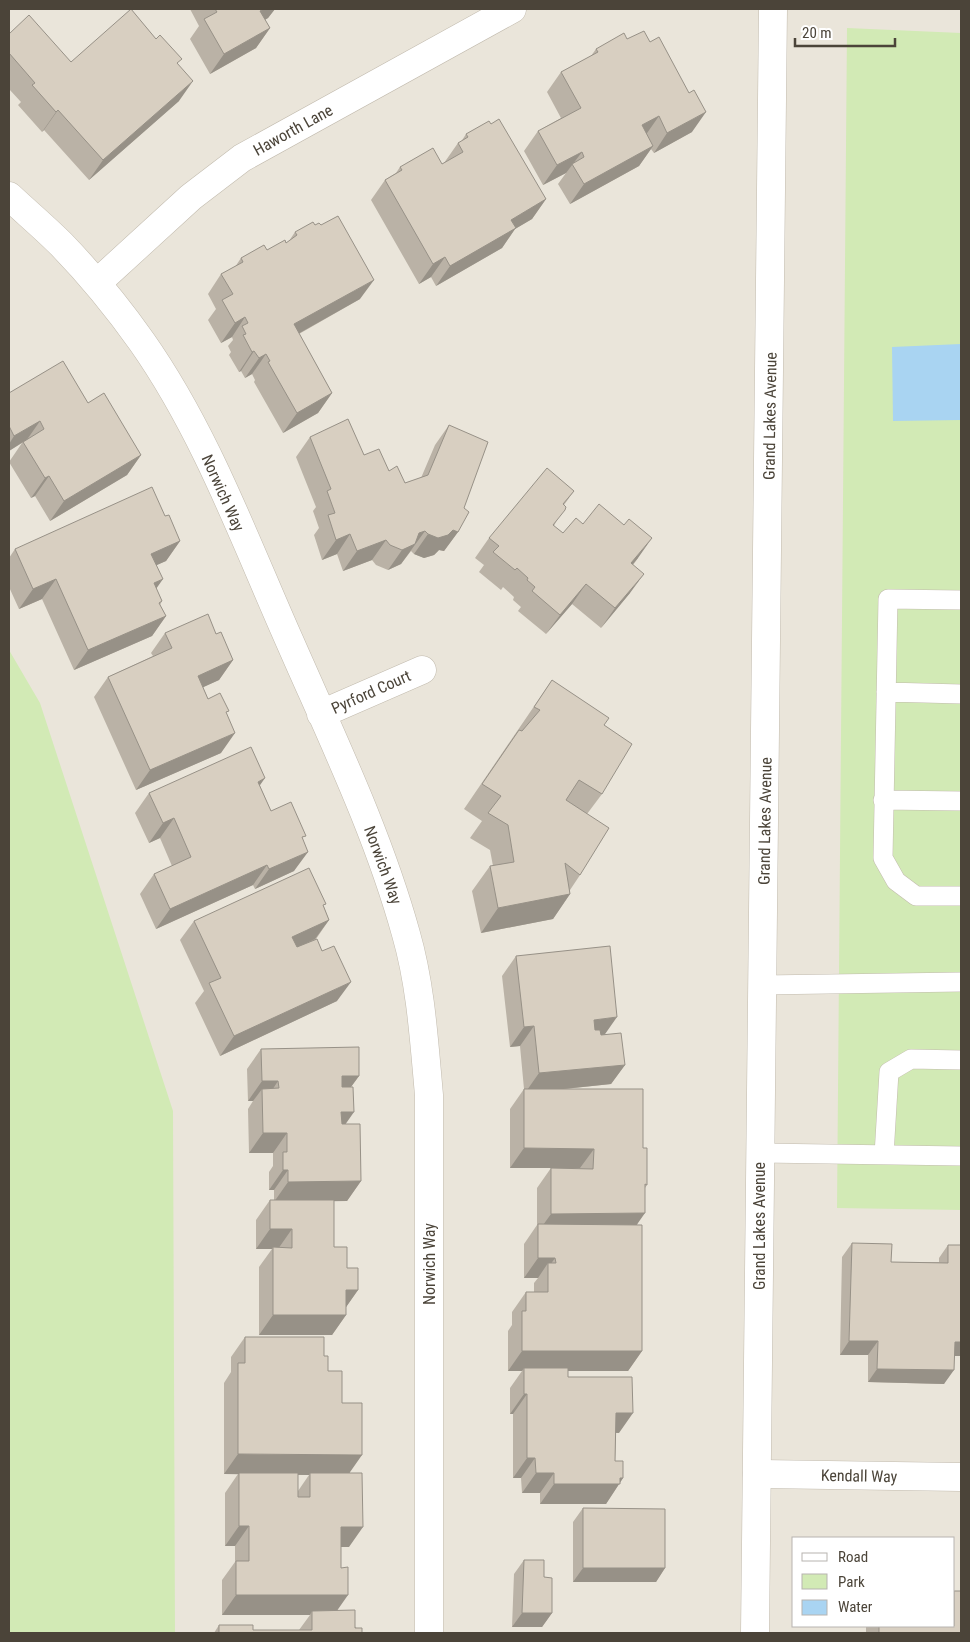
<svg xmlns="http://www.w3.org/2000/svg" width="970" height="1642" font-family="'Roboto Condensed',sans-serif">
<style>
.residential{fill:#eae5da;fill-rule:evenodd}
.green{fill:#d2eab5}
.water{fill:#a9d4f2}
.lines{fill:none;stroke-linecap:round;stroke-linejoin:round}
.service-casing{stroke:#c2bbae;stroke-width:20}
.minor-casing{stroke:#c2bbae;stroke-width:29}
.tertiary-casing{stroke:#c2bbae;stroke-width:29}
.service{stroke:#fff;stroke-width:19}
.minor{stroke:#fff;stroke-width:28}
.tertiary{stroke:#fff;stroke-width:28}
.wall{fill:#bab2a6;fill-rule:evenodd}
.shaded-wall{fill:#979187}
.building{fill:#d8cfc1;stroke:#979187}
.labels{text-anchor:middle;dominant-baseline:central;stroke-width:5;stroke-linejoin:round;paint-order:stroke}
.street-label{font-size:16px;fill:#4b4439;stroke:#fff}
</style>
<rect width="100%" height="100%" fill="#f6f3ec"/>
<path class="residential" d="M9,9H961V1633H9ZM794,1538H954V1626H794Z"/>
<path class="green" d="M847,28L961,33V1210L837,1208Z
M9,650L40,703L173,1111L175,1633H9Z"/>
<path class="water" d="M961,344V420L893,421L892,347Z"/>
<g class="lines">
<g class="service-casing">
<path id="service" d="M961,600L888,599L883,858L896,881L916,896H961
M886,692L961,694
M883,800L961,801
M763,985L961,982
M760,1153L961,1156
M884,1155L889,1072L911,1059L961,1060"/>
</g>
<g class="minor-casing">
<path id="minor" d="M9,196C26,212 44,227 61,244C90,274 118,308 142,342C206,433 245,541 290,642C332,738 378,833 406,934C421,986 424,1041 429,1095V1633
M97,283L191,197L242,158L512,9
M321,714L422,670
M757,1474L961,1477"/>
</g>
<g class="tertiary-casing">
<path id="tertiary" d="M755,1633L773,9"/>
</g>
<use href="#service" class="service"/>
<use href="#minor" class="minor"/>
<use href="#tertiary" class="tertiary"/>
</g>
<path class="wall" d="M190,9H275L268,18L265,20L270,28L256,48L210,74L190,39L199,26Z
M9,34L71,62L178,64L179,101L89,180L44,130L42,132L18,105L21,102L9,89Z
M627,39L692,132L654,153L651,149L639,166L570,204L558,184L566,173L543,185L524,151L538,131L561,118L547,92L561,72L591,56L596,49Z
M491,124L546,199L532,219L515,229L502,248L436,286L431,277L419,284L371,200L385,180L396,173L400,167L442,164L444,163L458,143L461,142L466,134Z
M295,232L360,299L299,334L332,393L318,413L283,433L254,382L255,380L252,374L245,378L241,371L239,372L229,355L231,352L228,346L233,340L232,337L221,343L208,320L216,309L208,294L221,274L235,267L241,258L267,250L286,243L289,241Z
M9,393L88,403L141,455L127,475L50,521L35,496L31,498L9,462L22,443L9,451Z
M449,425L464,508L458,532L444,551L439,550L434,555L424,558L414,554L411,551L401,564L388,570L376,565L372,560L343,571L337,554L322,560L314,535L319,528L313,511L316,507L296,457L310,437L364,455L389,471L405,483L421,478L435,445Z
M574,491L564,505L554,526L563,533L583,524L638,558L633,565L630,593L601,628L572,604L546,634L518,611L521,607L513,600L514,597L503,587L501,590L479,572L484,565L475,558L489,538Z
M165,516L180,541L166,561L156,565V588L162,601L160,605L166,616L152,636L74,670L42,599L19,609L9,587V558L15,549Z
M165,633L216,634L233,660L219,680L203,687L208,699L226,714L221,753L136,790L94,697L108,677L153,656L151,653Z
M552,680L604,725L602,794L587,814L580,875L570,890V894L553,919L481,933L472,891L490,866H493L490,850L470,838L482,821L464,809Z
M260,786L271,811L303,840L294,871L255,889L253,885L156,929L140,894L154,874L172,866L160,838L149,843L135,813L149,793Z
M324,907L329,920L316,939L322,951L337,1001L220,1056L195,1003L204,991L180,940L194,921Z
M516,956L605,1035L625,1065L611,1084L565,1089L643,1148L647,1185L645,1188L637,1225L642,1351L628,1371H568V1377L619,1433H616L615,1461L623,1478L606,1504H540V1493H522L521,1478H513V1414H510V1388L522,1371H508V1331L512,1325V1312L526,1292H534V1283L538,1278H524V1244L537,1225V1188L551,1168H580H510V1109L524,1089L520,1046L510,1047L502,976Z
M261,1049L359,1076L351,1087L345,1124L361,1181L347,1201H334V1247L347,1268L358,1290L346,1307V1315L332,1335H259V1267L272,1249H256V1220L270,1200H274V1190H269V1172L273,1166V1153H249L248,1109L253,1101H248L247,1069Z
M852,1243L891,1262H939V1258L948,1245L961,1356H954L944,1384L868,1382V1355H840L842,1257Z
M245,1337L324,1356L328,1371L342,1403L350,1473L349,1547H341L337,1610L362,1633H214L219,1625L253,1630H299L310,1615H222V1580L235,1562V1546H225V1493L238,1474H224V1383L231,1372V1357ZM298,1475H309L298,1491Z
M583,1508L665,1568L656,1582H573V1522Z
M524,1560L544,1577L552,1613L542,1627H512L514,1574Z
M866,1626H954L961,1633H866Z"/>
<path class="shaded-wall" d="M264,9H275L268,18L246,31L260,11Z
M270,28L256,48L210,74L224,54Z
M193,81L179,101L89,180L103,160Z
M58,110L44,130L42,132L56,112Z
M706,112L692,132L654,153L667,133Z
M659,116L645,136L642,125Z
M653,146L639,166L570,204L584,184Z
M582,152L566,173L543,185L557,165Z
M546,199L532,219L515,229L502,248L436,286L450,266L511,220Z
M445,257L431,277L419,284L433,264Z
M374,280L360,299L280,344L294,324Z
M245,317L232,337L221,343L235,323Z
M254,351L241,371L239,372L252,352Z
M266,354L252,374L245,378L259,358Z
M332,393L318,413L283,433L297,413Z
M40,421L26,441L23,442L9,451V444L14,436Z
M141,455L127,475L50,521L64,501Z
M49,476L35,496L31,498L45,478Z
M453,530L458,532L444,551L439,550L434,555L424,558L414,554L428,534Z
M425,531L401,564L388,570L402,550L419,533Z
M350,534L337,554L322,560L336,540Z
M652,538L638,558L617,583L631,563Z
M386,540L372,560L343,571L357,551Z
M180,541L166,561L137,574L151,554Z
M644,574L630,593L601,628L615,608Z
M56,579L42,599L19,609L33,589Z
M163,579L149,599L154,583Z
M586,584L572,604L546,634L560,615Z
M166,616L152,636L74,670L88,650Z
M233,660L219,680L184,696L198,676Z
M235,733L221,753L136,790L150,770Z
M265,778L251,798L258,782Z
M174,818L160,838L149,843L163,823Z
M308,852L294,871L255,889L269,869Z
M267,865L253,885L156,929L170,909Z
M570,894L553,919L481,933L498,908Z
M329,920L315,939L278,957L292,937Z
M351,982L337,1001L220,1056L234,1036Z
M617,1017L603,1037L580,1040L594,1020Z
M534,1026L520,1046L510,1047L524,1027Z
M625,1065L611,1084L525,1093L539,1073Z
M342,1076H359L345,1095L328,1096Z
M262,1081H278L265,1101L262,1089L253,1101H248Z
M341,1112H354L340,1132Z
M263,1133H287L273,1153H249Z
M524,1148L594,1149L580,1168H510Z
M283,1170H288L274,1190H269Z
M361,1181L347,1201L274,1202L288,1182Z
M645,1213L631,1233L538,1232L551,1214Z
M270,1229H292L278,1249L273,1247L272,1249H256Z
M538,1258H555L548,1268V1263L538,1278H524Z
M346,1290H358L344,1310Z
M273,1315H346L332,1335H259Z
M849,1341H878L868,1355H840Z
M955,1342H961V1356H945Z
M522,1351H642L628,1371H524V1368L522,1371H508Z
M877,1369L954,1370L944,1384L868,1382Z
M524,1394H527L513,1414H510Z
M616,1413H633L619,1433L602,1432Z
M238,1454L362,1455L348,1475L310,1473L309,1475L224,1474Z
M527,1458H535L521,1478H513Z
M536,1473H554L540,1493H522Z
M623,1478L606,1504H540L554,1484Z
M239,1526H249L235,1546H225Z
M341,1527H363L349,1547H327Z
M583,1568H665L656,1582H573Z
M236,1595H348L334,1615L312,1611L310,1615H222Z
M522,1613H552L542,1627H512Z"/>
<path class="building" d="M131,9L156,39L160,35L182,59L177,63L193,81L103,160L58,110L56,112L32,85L35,83L9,53V34L29,15L71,62Z
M215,9H264L260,11L270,28L224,54L204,19L217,12Z
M644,31L650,42L659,37L689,93L694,90L706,112L667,133L659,116L642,125L653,146L584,184L572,164L584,157L582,152L557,165L538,131L581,108L561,72L598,52L596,49L624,33L627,39Z
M499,119L546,199L511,220L516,228L450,266L445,257L433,264L385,180L402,170L400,167L433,148L442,164L463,152L458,143L468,137L466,134L489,121L491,124Z
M338,216L374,280L294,324L332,393L297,413L268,362L270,361L266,354L259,358L254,351L252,352L243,335L246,334L242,326L248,323L245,317L235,323L222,300L233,294L221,274L243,262L241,258L264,245L267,250L285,240L286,243L297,235L295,232L313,222L315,225L319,223L321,225Z
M63,361L88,403L104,393L141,455L64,501L49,476L45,478L23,442L44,429L40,421L14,436L9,426V393Z
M348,419L364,455L379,449L389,471L397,466L405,483L428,475L449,425L488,442L464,508L469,512L458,532L453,530L448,535L438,538L428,534L425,531L419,533L415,544L402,550L390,545L386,540L357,551L350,534L336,540L328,515L335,513L327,491L331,489L310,437Z
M547,468L574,491L563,504L566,507L565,510L553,525L563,533L576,518L583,524L599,504L624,525L629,519L652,538L631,563L644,574L615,608L586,584L560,615L532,591L535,587L527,580L528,578L517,568L515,570L493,552L499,546L489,538Z
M152,487L165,516L169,515L180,541L151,554L163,579L154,583L162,601L159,603L166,616L88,650L56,579L33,589L15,549Z
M208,614L216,634L221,632L233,660L198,676L208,699L220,693L229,711L226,712L235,733L150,770L108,677L172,648L165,633Z
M552,680L609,718L604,725L632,744L602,794L579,780L566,800L609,828L580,875L565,863L570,894L498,908L490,866L514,862L508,825L488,813L501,796L482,784L519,730L522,731L540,710L534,707Z
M251,747L265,778L258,782L271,811L291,802L306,836L302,837L308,852L269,869L267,865L170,909L154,874L191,857L174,818L163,823L149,793Z
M309,868L326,904L323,905L329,920L292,937L297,947L317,939L322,951L334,946L351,982L234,1036L209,983L221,978L194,921Z
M610,946L617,1017L594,1020L595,1030H600L601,1035L621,1033L625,1065L539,1073L534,1026L524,1027L516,956Z
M359,1047V1076H342V1087H353L354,1112H341L342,1124H360L361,1181L288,1182V1170H283V1152H287V1133H263L262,1089L279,1088L278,1081H262L261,1049Z
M524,1089H643V1148H647V1185L645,1184V1213L551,1214V1168L593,1169L594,1149L524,1148Z
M270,1200H334V1247H347V1268H358V1290H346V1315H273V1247L292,1248V1229H270Z
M538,1224L642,1225V1351H522V1311H526V1292H548V1263H556L555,1258H538Z
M852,1243L892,1244L891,1262L948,1263V1245H961V1342H955L954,1370L877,1369L878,1341H849Z
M245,1337H324V1356H328V1371H342V1403H362V1455L238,1454V1363H245Z
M524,1368H568V1377H632L633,1413H616L615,1461H623V1478H620V1484H554V1473H536L535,1458H527V1394H524Z
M239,1473H298V1497H310V1473H362L363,1527H341V1568L348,1567V1595H236V1561H249V1526H239Z
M583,1508L665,1509V1568H583Z
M524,1560H544V1577L552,1578V1613H522Z
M954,1591H961V1633H879V1626H954Z
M355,1610V1628H362V1633H219V1625H253V1630H312V1611Z"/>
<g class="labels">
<g class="street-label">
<text transform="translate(293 130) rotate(-29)">Haworth Lane</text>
<text transform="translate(770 416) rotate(-89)">Grand Lakes Avenue</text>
<text transform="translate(223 493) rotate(66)">Norwich Way</text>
<text transform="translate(371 692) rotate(-24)">Pyrford Court</text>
<text transform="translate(765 821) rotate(-89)">Grand Lakes Avenue</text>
<text transform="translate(383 865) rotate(70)">Norwich Way</text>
<text transform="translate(759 1226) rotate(-90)">Grand Lakes Avenue</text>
<text transform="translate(429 1264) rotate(-90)">Norwich Way</text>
<text transform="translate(859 1476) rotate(1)">Kendall Way</text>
</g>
</g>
<rect width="970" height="1642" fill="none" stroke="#4b4439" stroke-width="20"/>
<rect x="792" y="1537" width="162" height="90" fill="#ffffff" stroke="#b7b4b0"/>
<rect x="802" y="1553" width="25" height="8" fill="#ffffff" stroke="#b7b4b0"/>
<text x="838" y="1562" font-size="15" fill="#4b4439">Road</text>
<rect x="802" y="1574" width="25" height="15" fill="#d2eab5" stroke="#b7b4b0"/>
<text x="838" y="1587" font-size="15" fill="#4b4439">Park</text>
<rect x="802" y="1600" width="25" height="15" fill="#a9d4f2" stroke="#b7b4b0"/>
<text x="838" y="1612" font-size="15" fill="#4b4439">Water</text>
<path d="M795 38v8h100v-8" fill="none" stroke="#4b4439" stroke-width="2.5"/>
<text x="802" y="38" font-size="15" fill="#4b4439" stroke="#ffffff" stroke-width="4" paint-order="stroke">20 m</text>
</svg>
